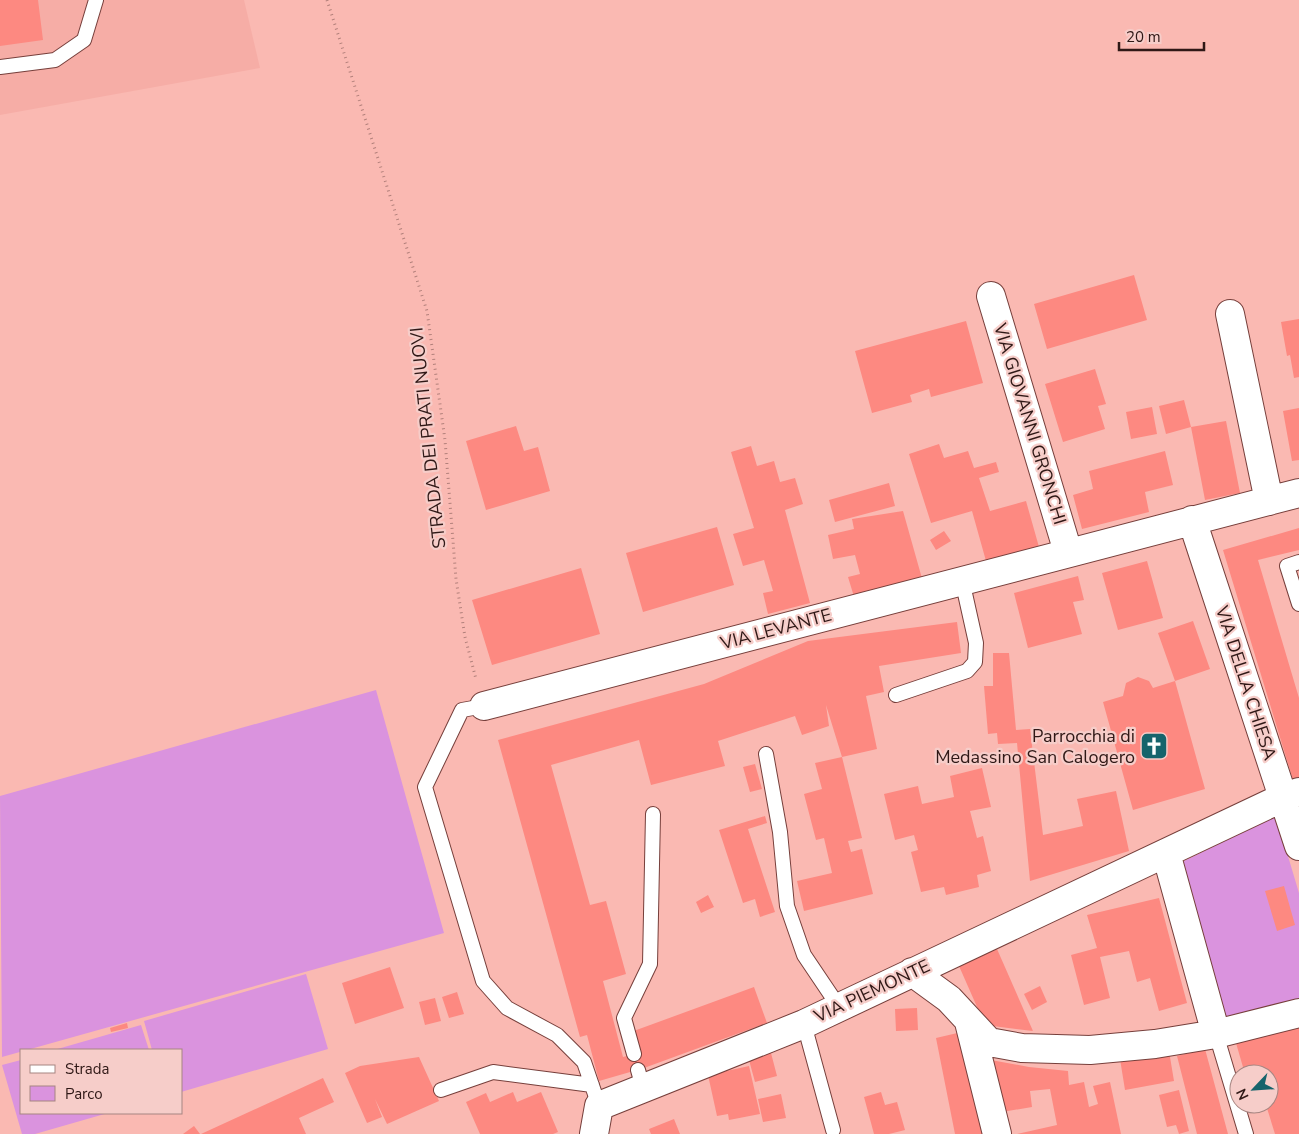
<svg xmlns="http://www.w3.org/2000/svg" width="1299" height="1134" font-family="'Nunito Sans',sans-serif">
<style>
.built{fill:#f6ada6}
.green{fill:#da93de}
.building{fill:#fd8981}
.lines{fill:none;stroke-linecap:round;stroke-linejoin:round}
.service-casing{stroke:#763f3b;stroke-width:16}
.minor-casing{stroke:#763f3b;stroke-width:30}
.path{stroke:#b2807b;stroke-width:3;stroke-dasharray:1 4;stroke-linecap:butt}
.service{stroke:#fff;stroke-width:14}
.minor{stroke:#fff;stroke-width:28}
.labels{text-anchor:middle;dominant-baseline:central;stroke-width:4.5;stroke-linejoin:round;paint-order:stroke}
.street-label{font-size:18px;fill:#2f1816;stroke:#f6cdc9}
.poi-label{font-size:18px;fill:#2f1816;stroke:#f6cdc9;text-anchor:end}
</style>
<rect width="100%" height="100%" fill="#fab9b2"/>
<path class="built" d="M0,0H244L260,68L0,115Z"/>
<path class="green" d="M376,690L444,933L2,1057L0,796Z
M1276,816L1299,893V1002L1221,1021L1178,864Z
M306,974L328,1049L181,1092V1050H152L144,1021Z
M141,1025L149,1050H54Z
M21,1060V1113H108L35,1134H22L2,1065Z"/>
<path class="building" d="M0,0H38L43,40L0,46Z
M1134,275L1147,320L1047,349L1034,304Z
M1299,319V377L1294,378L1290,355L1287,356L1281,322Z
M966,321L983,383L931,397L929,389L910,395L912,402L872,413L855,351Z
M1095,369L1106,404L1098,406L1105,429L1063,442L1045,384Z
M1184,400L1191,427L1166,434L1159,406Z
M1152,407L1157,434L1131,439L1126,412Z
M1299,408V460L1292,461L1283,411Z
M1226,421L1240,493L1205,500L1191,427Z
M516,426L524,451L538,447L550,491L486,510L466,441Z
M939,444L944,458L968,451L974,468L996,462L999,472L979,478L990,511L1026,501L1039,547L986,561L972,511L931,523L909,454Z
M751,446L757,466L774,461L780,482L795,478L803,504L785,510L810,603L768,614L763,593L773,591L764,560L743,566L733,534L754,528L731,452Z
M1165,451L1173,485L1145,492L1149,512L1082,529L1073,495L1093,489L1089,471Z
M889,483L895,506L835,522L829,500Z
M903,511L923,582L855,600L848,577L860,574L855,555L833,559L828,535L854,529L852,519Z
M717,527L734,585L643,612L626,553Z
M1299,528V550L1258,560L1299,698V778L1293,780L1223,550Z
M944,531L951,541L936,550L930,540Z
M1147,561L1163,618L1118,630L1102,573Z
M581,568L600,634L492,665L472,600Z
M1078,576L1084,600L1073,602L1082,634L1028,648L1014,593Z
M1193,621L1210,669L1175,681L1158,633Z
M957,622L961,653L879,666L884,692L866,696L877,749L842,757L826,705L829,726L802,735L795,716L718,741L725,766L651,785L639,740L551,765L590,905L606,901L626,974L603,981L623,1057L639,1053L631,1032L754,987L767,1023L644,1068L599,1081L587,1035L580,1037L498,740L704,684L808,641Z
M993,653H1009L1016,730L1030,729L1043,835L1083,826L1077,799L1116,791L1129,851L1030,881L1017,743L998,744L997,733L988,734L984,686H993Z
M1138,677L1149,681L1153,688L1175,681L1205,789L1133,810L1103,702L1123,696L1126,683Z
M842,757L862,838L848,841L851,852L862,849L873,894L804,911L797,881L832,873L824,838L816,840L804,794L822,789L815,763Z
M755,764L762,789L750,792L743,767Z
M982,768L991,807L970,811L977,838L983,836L991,871L977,875L979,887L946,895L944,887L921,892L911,852L918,850L914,835L895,840L884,794L918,786L922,804L954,797L950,776Z
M765,816L767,823L748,829L775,912L760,917L755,899L743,903L719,830Z
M1284,886L1295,925L1277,931L1265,891Z
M708,895L714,907L701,913L696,902Z
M1159,898L1187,1003L1159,1011L1150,978L1137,982L1129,951L1100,957L1110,998L1084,1005L1071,955L1097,948L1087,915Z
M997,949L1033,1031L985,1025L959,966Z
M390,967L404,1008L355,1024L342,983Z
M1040,986L1047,1002L1032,1010L1024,994Z
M457,992L464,1014L449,1018L442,997Z
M435,998L441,1021L425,1025L419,1002Z
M917,1008L918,1030L896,1031L895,1009Z
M127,1023L128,1028L111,1032L110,1028Z
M1299,1025V1134H1275L1266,1105L1255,1108L1254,1104H1269V1074H1245L1236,1043Z
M966,1031L990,1134H955L936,1038Z
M1205,1049L1228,1134H1197L1177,1056Z
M1169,1051L1174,1081L1125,1090L1120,1059Z
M771,1053L777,1076L755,1082L749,1060Z
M419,1057L439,1101L387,1124L375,1099L382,1117L367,1123L345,1073L360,1066Z
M991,1060L1029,1067L1068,1071L1069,1085L1084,1082L1089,1107L1098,1104L1093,1086L1110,1082L1121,1134H1017L1057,1125L1050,1089L1030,1091L1032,1107L1002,1112Z
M749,1066L760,1114L729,1120L728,1114L717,1116L708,1075Z
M323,1078L334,1102L299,1118L306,1134H201Z
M1179,1090L1189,1131L1179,1134L1176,1125L1167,1127L1159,1095Z
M513,1092L517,1102L541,1092L558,1132L553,1134H480L466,1102L486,1093L490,1102Z
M881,1092L885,1105L897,1102L905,1130L889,1134H874L864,1097Z
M781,1094L786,1118L763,1122L758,1099Z
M674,1119L680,1134H651L649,1129Z
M194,1126L200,1134H183Z"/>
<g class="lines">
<g class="service-casing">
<path id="service" d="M0,67L55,60L84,40L96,0
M1299,562L1287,566L1299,604
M896,695L967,671L975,662L976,643L962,580
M484,706L462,710L425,787L483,981L507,1008L557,1035L584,1062L599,1106
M766,754L780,832L787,906L804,955L839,1007
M804,1024L833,1130
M1216,1034L1246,1134
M634,1054L624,1018L650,964L653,814
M638,1070L643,1088
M441,1090L493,1072L592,1085"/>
</g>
<g class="minor-casing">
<path id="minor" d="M991,296L1068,552
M1230,314L1269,501
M1192,520L1299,846
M484,706L1299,493
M1166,853L1216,1034
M912,972L949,999L989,1042L1022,1048L1090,1050L1155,1044L1216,1034L1299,1013
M969,1022L997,1134
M594,1134L599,1106L804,1024L1284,797L1299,792"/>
</g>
<path class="path" d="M327,0L427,311L445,440L456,579L465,637L476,679"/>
<use href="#service" class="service"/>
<use href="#minor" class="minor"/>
</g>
<defs>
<g id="church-square" transform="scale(1.4375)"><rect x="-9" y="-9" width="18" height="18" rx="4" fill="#16646c" stroke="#f6cdc9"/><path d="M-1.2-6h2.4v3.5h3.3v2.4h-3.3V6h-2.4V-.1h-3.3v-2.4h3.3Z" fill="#fff"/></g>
</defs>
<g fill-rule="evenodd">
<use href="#church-square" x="1154" y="746"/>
</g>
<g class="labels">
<g class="street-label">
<text transform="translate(1030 424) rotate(73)">VIA GIOVANNI GRONCHI</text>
<text transform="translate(428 438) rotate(-96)">STRADA DEI PRATI NUOVI</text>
<text transform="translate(776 629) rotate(-15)">VIA LEVANTE</text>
<text transform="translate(1246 683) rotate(72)">VIA DELLA CHIESA</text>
<text transform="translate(872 991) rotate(-25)">VIA PIEMONTE</text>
</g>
<g class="poi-label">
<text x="1135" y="736">Parrocchia di<tspan x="1135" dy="21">Medassino San Calogero</tspan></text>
</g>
</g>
<rect x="20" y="1049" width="162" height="65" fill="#f6cdc9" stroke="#a68581"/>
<rect x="30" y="1065" width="25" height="8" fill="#ffffff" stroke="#a68581"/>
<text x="65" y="1074" font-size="15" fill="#2f1816">Strada</text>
<rect x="30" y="1086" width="25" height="15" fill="#da93de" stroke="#a68581"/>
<text x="65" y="1099" font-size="15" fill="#2f1816">Parco</text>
<g transform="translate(1254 1089) rotate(245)"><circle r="24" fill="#f6cdc9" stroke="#a68581"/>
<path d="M0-4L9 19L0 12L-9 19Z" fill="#16646c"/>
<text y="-8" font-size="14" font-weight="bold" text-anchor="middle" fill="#2f1816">N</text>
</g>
<path d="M1119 42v8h85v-8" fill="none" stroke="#2f1816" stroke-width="2.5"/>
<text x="1126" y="42" font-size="15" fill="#2f1816" stroke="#f6cdc9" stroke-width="4" paint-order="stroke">20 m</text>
</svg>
